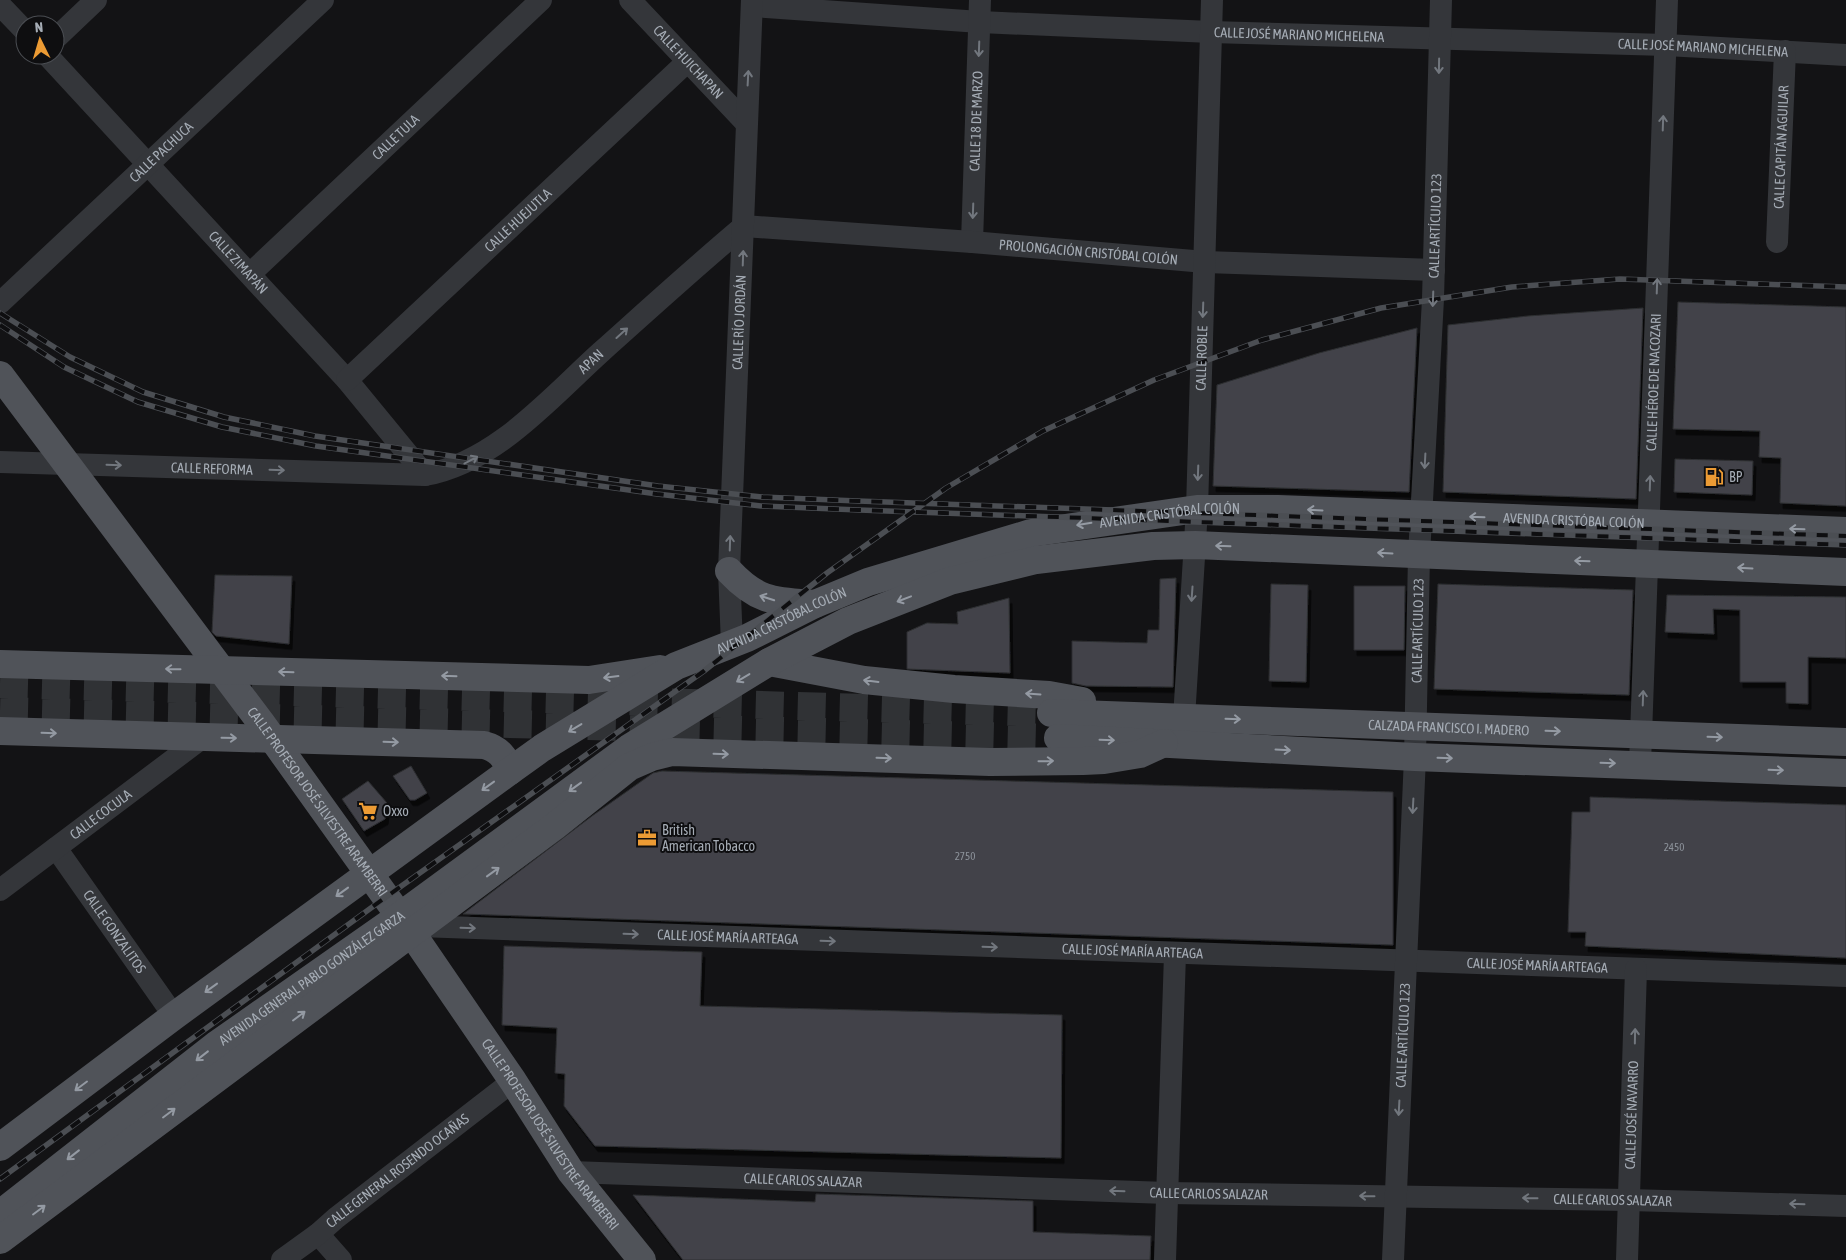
<svg xmlns="http://www.w3.org/2000/svg" width="1846" height="1260" font-family="'Asap Condensed',sans-serif">
<style>
.building{fill:#424348;stroke:#2d2e31;filter:url(#shadow)}
.lines{fill:none;stroke-linecap:round;stroke-linejoin:round}
.major-tunnel{stroke:#303235;stroke-width:28;stroke-dasharray:28 14;stroke-linecap:butt}
.minor{stroke:#34363a;stroke-width:22}
.major{stroke:#505359;stroke-width:28}
.rail-casing{stroke:#4b4e53;stroke-width:5.5}
.rail{stroke:#0e0e10;stroke-width:4;stroke-dasharray:11;stroke-linecap:butt}
.oneway{stroke:#72777e}
.oneway2{stroke:#949aa3}
.labels{text-anchor:middle;dominant-baseline:central;stroke-width:4;stroke-linejoin:round;paint-order:stroke}
.number-label{font-size:11px;fill:#8c929a}
.street-label{font-size:14px;fill:#a5acb5;stroke:#0e0e10}
.poi-label{font-size:14px;fill:#a5acb5;stroke:#0e0e10;text-anchor:start}
</style>
<defs>
<filter id="shadow"><feDropShadow dx="3" dy="5.5" stdDeviation="0" flood-color="#0009"/></filter>
</defs>
<rect width="100%" height="100%" fill="#131315"/>
<path class="building" d="M1678,302L1846,307V506L1780,503L1781,458L1759,457L1760,431L1673,429Z
M1643,308L1636,499L1443,492L1448,325L1528,316Z
M1417,328L1409,492L1213,486L1217,385L1319,353Z
M1675,459L1753,461L1752,495L1674,492Z
M215,575L292,576L289,644L216,636L212,632Z
M1176,578L1173,687L1086,686L1072,683V641L1147,643L1148,630H1159L1160,579Z
M1271,584L1308,585L1306,682L1269,681Z
M1438,584L1633,590L1629,695L1434,689Z
M1354,586H1405L1404,650H1354Z
M1667,595L1846,597V658L1808,657V704L1786,703V682H1740V610L1713,609L1714,634L1665,632Z
M1009,598L1010,673L907,669V632L927,623L958,624L957,612Z
M411,766L427,793L415,800H410L393,776Z
M662,771L1393,792V945L463,914L592,816L653,773Z
M368,781L387,803L385,819L364,831L342,799Z
M1590,797L1846,805V958L1585,946L1586,932H1568L1572,812H1590Z
M504,946L702,952L700,1006L1062,1015L1061,1158L595,1146L564,1106L565,1074L555,1073L557,1028L502,1025Z
M816,1194L1033,1201V1232L1151,1236L1150,1260H683L633,1195L815,1202Z"/>
<g class="lines">
<path class="major-tunnel" d="M0,684L1051,713
M0,711L1058,738"/>
<g class="minor">
<path id="s1" d="M630,0L746,123"/>
<path d="M0,5L25,31"/>
<path id="s2" d="M752,6L980,22L1211,32L1666,45L1846,55"/>
<path d="M55,39L96,0"/>
<path id="s3" d="M47,55L347,380L425,475"/>
<path id="s4" d="M972,242L980,0"/>
<path id="s5" d="M1777,242L1785,51"/>
<path id="s6" d="M250,274L541,0"/>
<path id="s7" d="M0,303L323,0"/>
<path id="s8" d="M347,380L688,61"/>
<path id="s9" d="M0,462L425,475C496,462 549,399 601,352C648,310 695,267 744,226L972,242L1205,262L1434,270"/>
<path id="s10" d="M732,644L729,571L752,0"/>
<path id="s11" d="M1184,718L1197,509L1212,0"/>
<path id="s12" d="M1640,764L1667,0"/>
<path id="s13" d="M56,848L174,1016"/>
<path id="s14" d="M0,890L202,738"/>
<path id="s15" d="M419,926L1846,976"/>
<path id="s16" d="M571,1172L1167,1193L1629,1200L1846,1206"/>
<path d="M318,1234L341,1260"/>
<path id="s17" d="M282,1260L318,1234L336,1218L513,1081"/>
<path d="M1165,1260L1175,954"/>
<path id="s18" d="M1393,1260L1415,757L1419,555L1433,299L1441,0"/>
<path id="s19" d="M1627,1260L1636,969"/>
</g>
<g class="major">
<path id="s20" d="M0,375L262,724L411,932L513,1081L571,1172L642,1260"/>
<path d="M729,571C758,602 774,601 815,604"/>
<path d="M769,662L864,680L954,689L1049,695L1082,701"/>
<path d="M0,664L589,680L660,669"/>
<path id="s21" d="M1051,713L1846,742"/>
<path d="M0,731L484,745C499,749 505,757 510,771"/>
<path d="M1058,738L1415,757L1846,773"/>
<path id="s22" d="M0,1147L174,1016L510,771L542,748L676,666L747,638L815,604L868,582L1031,533L1197,509H1278L1846,531"/>
<path id="s23" d="M0,1214L216,1045L400,916L629,748L769,662L848,621L950,581L1036,560L1153,546L1195,545L1846,572"/>
<path d="M0,1240L555,826L629,767L652,757L672,752L990,762L1083,761L1104,760L1140,754L1164,743"/>
</g>
<g class="rail-casing">
<path id="rail" d="M0,313L70,357L143,392L224,417L315,436L658,486L762,497L858,501L1846,536
M0,325L64,367L138,402L222,427L316,446L657,494L761,506L859,510L1846,545
M0,1179L386,897L704,671L827,573L946,488L1043,431L1154,380L1262,340L1381,308L1512,287L1620,279L1846,287"/>
</g>
<use href="#rail" class="rail"/>
</g>
<defs><path id="oneway-shaft" d="M-6 0H5M1.5-3L5.5 0L1.5 3" fill="none" stroke-width="1.6" stroke-linecap="round" stroke-linejoin="round" transform="scale(1.25)"/></defs>
<g class="oneway">
<use href="#oneway-shaft" transform="translate(979 49) rotate(92)"/>
<use href="#oneway-shaft" transform="translate(1439 66) rotate(91)"/>
<use href="#oneway-shaft" transform="translate(748 78) rotate(-87)"/>
<use href="#oneway-shaft" transform="translate(1663 123) rotate(-88)"/>
<use href="#oneway-shaft" transform="translate(973 211) rotate(92)"/>
<use href="#oneway-shaft" transform="translate(743 258) rotate(-88)"/>
<use href="#oneway-shaft" transform="translate(1657 286) rotate(-88)"/>
<use href="#oneway-shaft" transform="translate(1433 299) rotate(92)"/>
<use href="#oneway-shaft" transform="translate(1203 310) rotate(92)"/>
<use href="#oneway-shaft" transform="translate(622 333) rotate(-42)"/>
<use href="#oneway-shaft" transform="translate(471 460) rotate(-28)"/>
<use href="#oneway-shaft" transform="translate(1425 461) rotate(93)"/>
<use href="#oneway-shaft" transform="translate(114 465) rotate(2)"/>
<use href="#oneway-shaft" transform="translate(277 470) rotate(2)"/>
<use href="#oneway-shaft" transform="translate(1198 473) rotate(92)"/>
<use href="#oneway-shaft" transform="translate(1650 483) rotate(-88)"/>
<use href="#oneway-shaft" transform="translate(730 543) rotate(-88)"/>
<use href="#oneway-shaft" transform="translate(1192 594) rotate(94)"/>
<use href="#oneway-shaft" transform="translate(1643 698) rotate(-88)"/>
<use href="#oneway-shaft" transform="translate(1413 806) rotate(93)"/>
<use href="#oneway-shaft" transform="translate(468 928) rotate(2)"/>
<use href="#oneway-shaft" transform="translate(631 934) rotate(2)"/>
<use href="#oneway-shaft" transform="translate(828 941) rotate(2)"/>
<use href="#oneway-shaft" transform="translate(990 947) rotate(2)"/>
<use href="#oneway-shaft" transform="translate(1635 1036) rotate(-89)"/>
<use href="#oneway-shaft" transform="translate(1399 1108) rotate(93)"/>
<use href="#oneway-shaft" transform="translate(1117 1191) rotate(-178)"/>
<use href="#oneway-shaft" transform="translate(1367 1196) rotate(-179)"/>
<use href="#oneway-shaft" transform="translate(1530 1198) rotate(-179)"/>
<use href="#oneway-shaft" transform="translate(1797 1204) rotate(-178)"/>
</g>
<g class="oneway2">
<use href="#oneway-shaft" transform="translate(1315 510) rotate(-177)"/>
<use href="#oneway-shaft" transform="translate(1477 517) rotate(-178)"/>
<use href="#oneway-shaft" transform="translate(1084 524) rotate(171)"/>
<use href="#oneway-shaft" transform="translate(1797 529) rotate(-178)"/>
<use href="#oneway-shaft" transform="translate(1223 546) rotate(-178)"/>
<use href="#oneway-shaft" transform="translate(1385 553) rotate(-177)"/>
<use href="#oneway-shaft" transform="translate(1582 561) rotate(-178)"/>
<use href="#oneway-shaft" transform="translate(1745 568) rotate(-177)"/>
<use href="#oneway-shaft" transform="translate(767 598) rotate(-162)"/>
<use href="#oneway-shaft" transform="translate(904 599) rotate(159)"/>
<use href="#oneway-shaft" transform="translate(173 669) rotate(-179)"/>
<use href="#oneway-shaft" transform="translate(286 672) rotate(-178)"/>
<use href="#oneway-shaft" transform="translate(449 676) rotate(-178)"/>
<use href="#oneway-shaft" transform="translate(611 677) rotate(173)"/>
<use href="#oneway-shaft" transform="translate(743 678) rotate(149)"/>
<use href="#oneway-shaft" transform="translate(871 681) rotate(-173)"/>
<use href="#oneway-shaft" transform="translate(1033 694) rotate(-176)"/>
<use href="#oneway-shaft" transform="translate(1233 719) rotate(2)"/>
<use href="#oneway-shaft" transform="translate(575 728) rotate(149)"/>
<use href="#oneway-shaft" transform="translate(1553 731) rotate(2)"/>
<use href="#oneway-shaft" transform="translate(49 733) rotate(2)"/>
<use href="#oneway-shaft" transform="translate(1715 737) rotate(2)"/>
<use href="#oneway-shaft" transform="translate(229 738) rotate(1)"/>
<use href="#oneway-shaft" transform="translate(1107 740) rotate(2)"/>
<use href="#oneway-shaft" transform="translate(391 742) rotate(2)"/>
<use href="#oneway-shaft" transform="translate(1283 750) rotate(3)"/>
<use href="#oneway-shaft" transform="translate(721 754) rotate(2)"/>
<use href="#oneway-shaft" transform="translate(884 758) rotate(2)"/>
<use href="#oneway-shaft" transform="translate(1445 758) rotate(2)"/>
<use href="#oneway-shaft" transform="translate(1046 761) rotate(-1)"/>
<use href="#oneway-shaft" transform="translate(1608 763) rotate(2)"/>
<use href="#oneway-shaft" transform="translate(1776 770) rotate(2)"/>
<use href="#oneway-shaft" transform="translate(488 786) rotate(144)"/>
<use href="#oneway-shaft" transform="translate(575 787) rotate(144)"/>
<use href="#oneway-shaft" transform="translate(493 872) rotate(-36)"/>
<use href="#oneway-shaft" transform="translate(342 892) rotate(144)"/>
<use href="#oneway-shaft" transform="translate(211 988) rotate(144)"/>
<use href="#oneway-shaft" transform="translate(299 1016) rotate(-37)"/>
<use href="#oneway-shaft" transform="translate(202 1056) rotate(142)"/>
<use href="#oneway-shaft" transform="translate(81 1086) rotate(143)"/>
<use href="#oneway-shaft" transform="translate(169 1113) rotate(-37)"/>
<use href="#oneway-shaft" transform="translate(73 1155) rotate(142)"/>
<use href="#oneway-shaft" transform="translate(39 1210) rotate(-37)"/>
</g>
<defs>
<g id="fuel-bare" transform="scale(1.5)"><path d="M-5.5-6h7V0h2V4h1.3V-2.5L3-4.5l.8-.8L6-3V5H2.5V1h-1V6h-7ZM-4.2-4.7v3.2H.2V-4.7Z" fill="#ec9b34" stroke="#0e0e10" stroke-width="2.5" paint-order="stroke"/></g>
<g id="supermarket-bare" transform="scale(1.5)"><path d="M-6-5.5h2.5l.6 2H6L4.5 2H-2.5L-4.4-4H-6ZM-1.5 3.2a1.3 1.3 0 1 0 .1 0ZM3 3.2a1.3 1.3 0 1 0 .1 0Z" fill="#ec9b34" stroke="#0e0e10" stroke-width="2.5" paint-order="stroke"/></g>
<g id="office-bare" transform="scale(1.5)"><path d="M-6-3h4V-5.5h4V-3h4V5H-6ZM-1-4.5V-3h2v-1.5ZM-6 0V1H6V0Z" fill="#ec9b34" stroke="#0e0e10" stroke-width="2.5" paint-order="stroke"/></g>
</defs>
<g fill-rule="evenodd">
<use href="#fuel-bare" x="1714" y="477"/>
<use href="#supermarket-bare" x="368" y="811"/>
<use href="#office-bare" x="647" y="838"/>
</g>
<g class="labels">
<g class="number-label">
<text x="1674" y="847">2450</text>
<text x="965" y="856">2750</text>
</g>
<g class="street-label">
<text stroke="none"><textPath href="#s2" startOffset="548">CALLE JOSÉ MARIANO MICHELENA</textPath></text>
<text stroke="none"><textPath href="#s2" startOffset="952">CALLE JOSÉ MARIANO MICHELENA</textPath></text>
<text stroke="none"><textPath href="#s1" startOffset="85">CALLE HUICHAPAN</textPath></text>
<text stroke="none"><textPath href="#s4" startOffset="121">CALLE 18 DE MARZO</textPath></text>
<text stroke="none"><textPath href="#s6" startOffset="200">CALLE TULA</textPath></text>
<text stroke="none"><textPath href="#s5" startOffset="95">CALLE CAPITÁN AGUILAR</textPath></text>
<text stroke="none"><textPath href="#s7" startOffset="221">CALLE PACHUCA</textPath></text>
<text stroke="none"><textPath href="#s8" startOffset="234">CALLE HUEJUTLA</textPath></text>
<text stroke="none"><textPath href="#s18" startOffset="1035">CALLE ARTÍCULO 123</textPath></text>
<text stroke="none"><textPath href="#s9" startOffset="1179">PROLONGACIÓN CRISTÓBAL COLÓN</textPath></text>
<text stroke="none"><textPath href="#s3" startOffset="282">CALLE ZIMAPÁN</textPath></text>
<text stroke="none"><textPath href="#s10" startOffset="322">CALLE RÍO JORDÁN</textPath></text>
<text stroke="none"><textPath href="#s11" startOffset="360">CALLE ROBLE</textPath></text>
<text stroke="none"><textPath href="#s9" startOffset="629">APAN</textPath></text>
<text stroke="none"><textPath href="#s12" startOffset="382">CALLE HÉROE DE NACOZARI</textPath></text>
<text stroke="none"><textPath href="#s9" startOffset="212">CALLE REFORMA</textPath></text>
<text stroke="none"><textPath href="#s22" startOffset="1350">AVENIDA CRISTÓBAL COLÓN</textPath></text>
<text stroke="none"><textPath href="#s22" startOffset="1755">AVENIDA CRISTÓBAL COLÓN</textPath></text>
<text stroke="none"><textPath href="#s22" startOffset="945">AVENIDA CRISTÓBAL COLÓN</textPath></text>
<text stroke="none"><textPath href="#s18" startOffset="630">CALLE ARTÍCULO 123</textPath></text>
<text stroke="none"><textPath href="#s21" startOffset="398">CALZADA FRANCISCO I. MADERO</textPath></text>
<text stroke="none"><textPath href="#s20" startOffset="532">CALLE PROFESOR JOSÉ SILVESTRE ARAMBERRI</textPath></text>
<text stroke="none"><textPath href="#s14" startOffset="126">CALLE COCULA</textPath></text>
<text stroke="none"><textPath href="#s13" startOffset="102">CALLE GONZALITOS</textPath></text>
<text stroke="none"><textPath href="#s15" startOffset="309">CALLE JOSÉ MARÍA ARTEAGA</textPath></text>
<text stroke="none"><textPath href="#s15" startOffset="714">CALLE JOSÉ MARÍA ARTEAGA</textPath></text>
<text stroke="none"><textPath href="#s15" startOffset="1119">CALLE JOSÉ MARÍA ARTEAGA</textPath></text>
<text stroke="none"><textPath href="#s23" startOffset="391">AVENIDA GENERAL PABLO GONZÁLEZ GARZA</textPath></text>
<text stroke="none"><textPath href="#s18" startOffset="225">CALLE ARTÍCULO 123</textPath></text>
<text stroke="none"><textPath href="#s19" startOffset="145">CALLE JOSÉ NAVARRO</textPath></text>
<text stroke="none"><textPath href="#s20" startOffset="938">CALLE PROFESOR JOSÉ SILVESTRE ARAMBERRI</textPath></text>
<text stroke="none"><textPath href="#s17" startOffset="146">CALLE GENERAL ROSENDO OCAÑAS</textPath></text>
<text stroke="none"><textPath href="#s16" startOffset="232">CALLE CARLOS SALAZAR</textPath></text>
<text stroke="none"><textPath href="#s16" startOffset="638">CALLE CARLOS SALAZAR</textPath></text>
<text stroke="none"><textPath href="#s16" startOffset="1042">CALLE CARLOS SALAZAR</textPath></text>
</g>
<g class="poi-label">
<text x="1729" y="477">BP</text>
<text x="383" y="811">Oxxo</text>
<text x="662" y="830">British<tspan x="662" dy="16">American Tobacco</tspan></text>
</g>
</g>
<g transform="translate(40 40) rotate(355)"><circle r="24" fill="#0e0e10" stroke="#4a4d52"/>
<path d="M0-4L9 19L0 12L-9 19Z" fill="#ec9b34"/>
<text y="-8" font-size="14" font-weight="bold" text-anchor="middle" fill="#a5acb5">N</text>
</g>
</svg>
